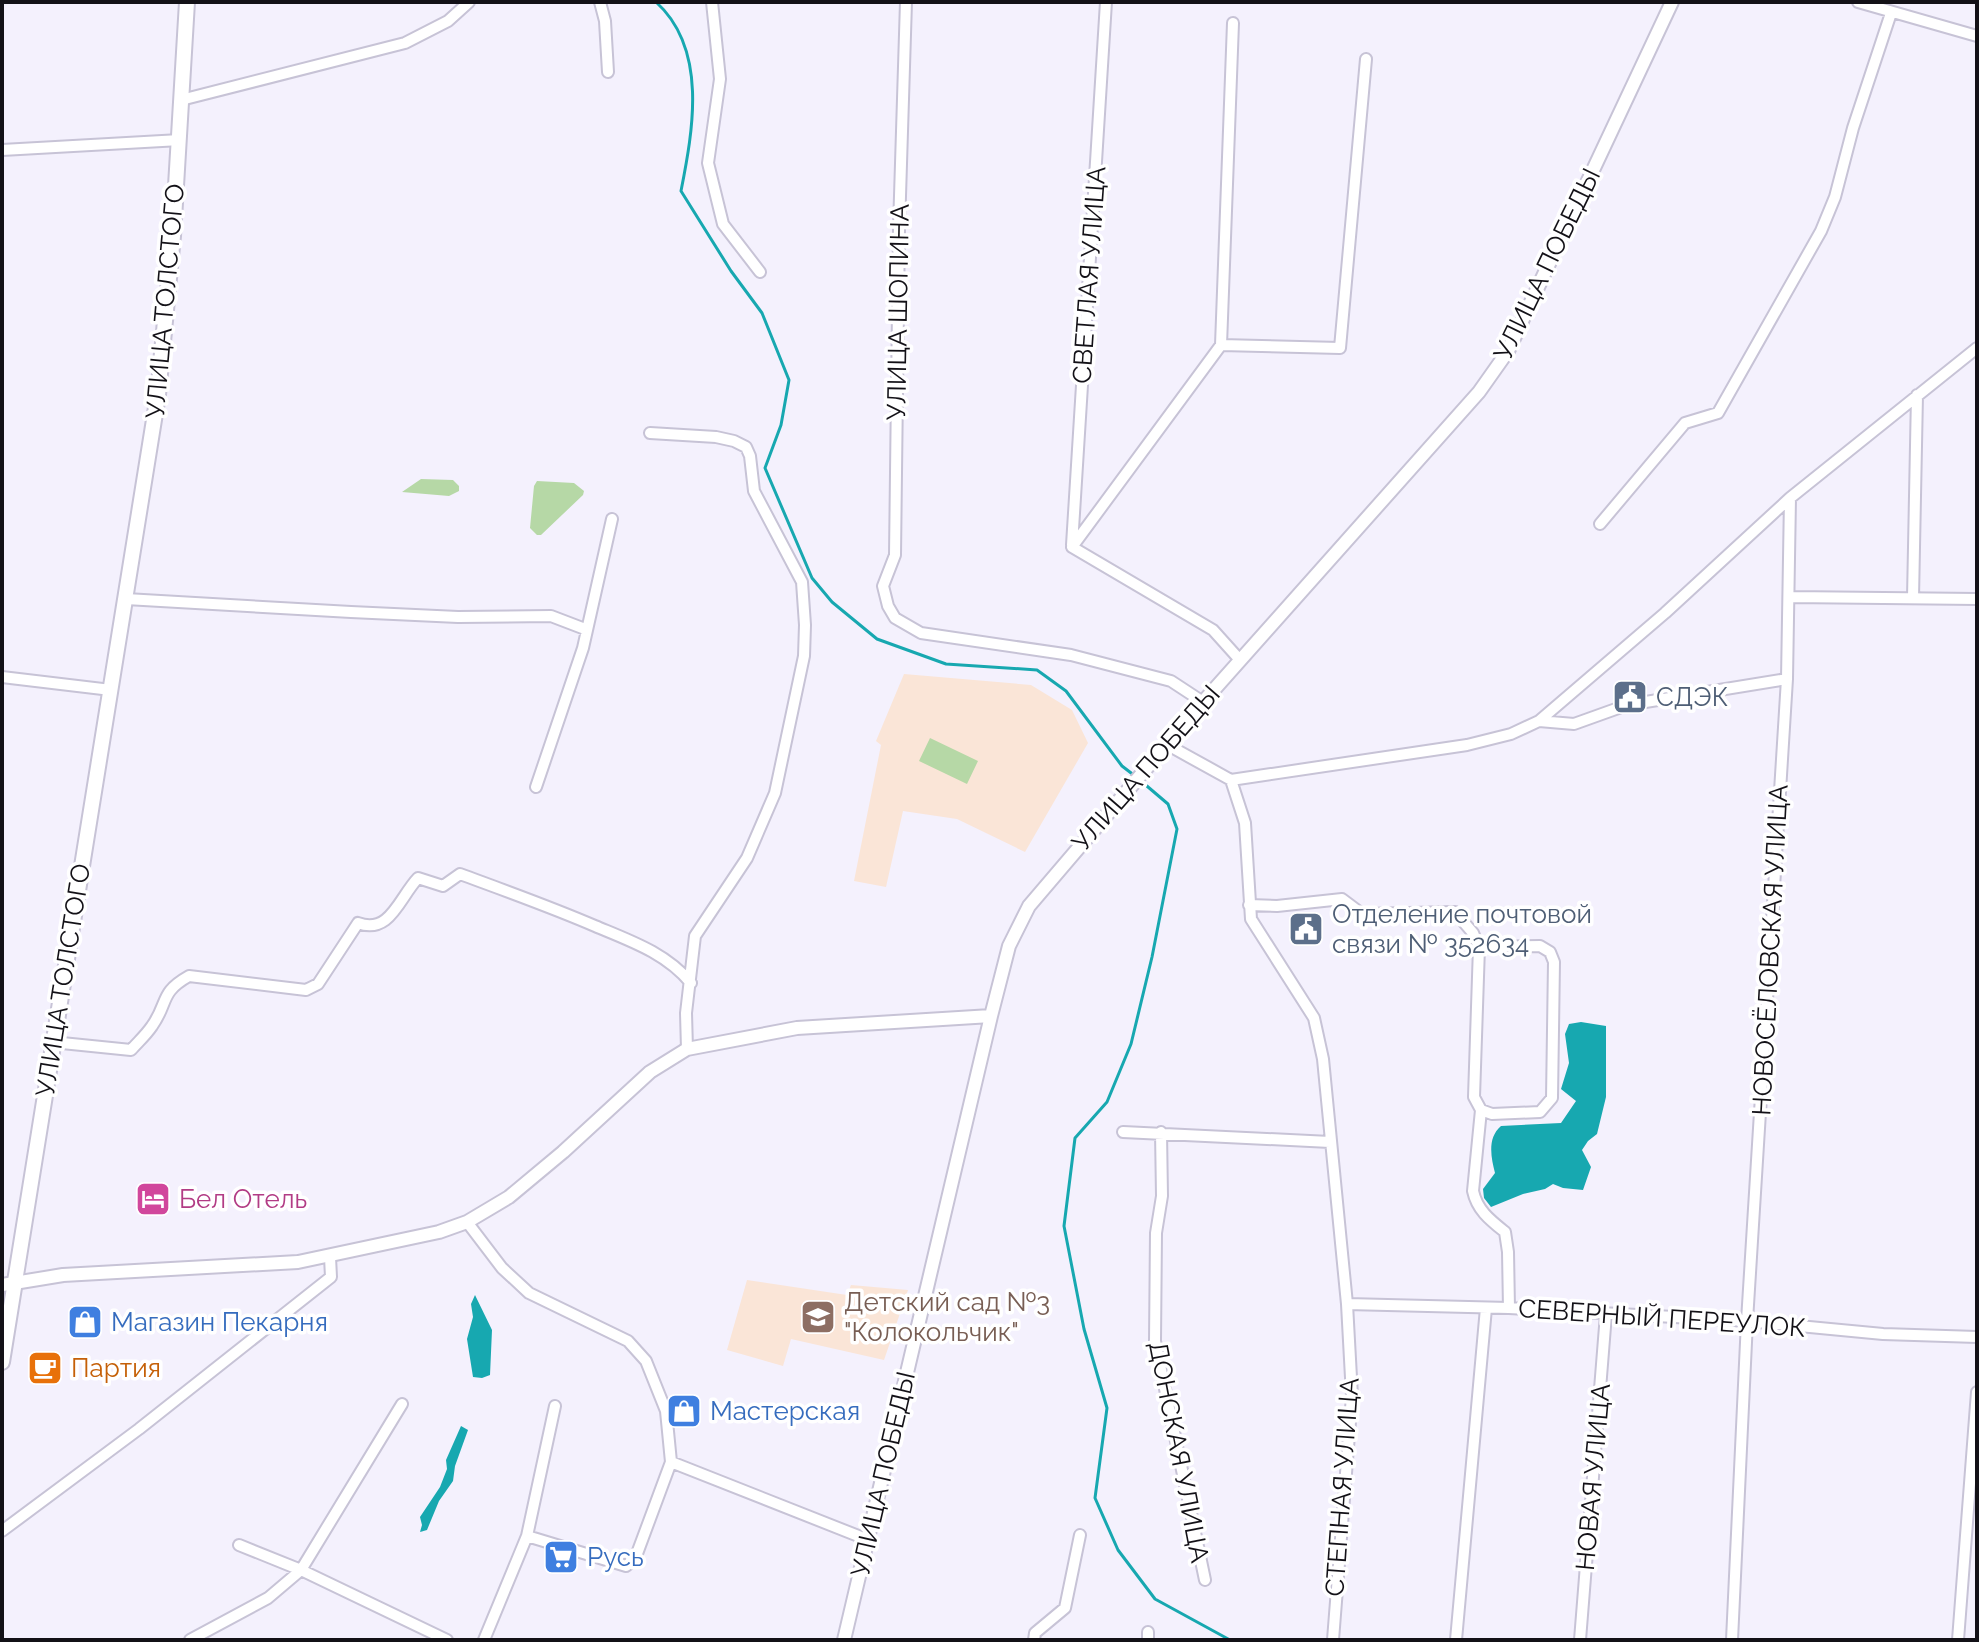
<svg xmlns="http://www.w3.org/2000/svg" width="1979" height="1642" font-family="Raleway,sans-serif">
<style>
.education{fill:#fae5d7}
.green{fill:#b6d8a6}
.water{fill:#17a8b0}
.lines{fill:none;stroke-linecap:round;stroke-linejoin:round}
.stream{stroke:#17a8b0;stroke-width:3}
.minor-casing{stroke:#c7c3d6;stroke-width:14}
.tertiary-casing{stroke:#c7c3d6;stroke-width:16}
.secondary-casing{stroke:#c7c3d6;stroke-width:18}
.minor{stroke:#fff;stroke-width:10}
.tertiary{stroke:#fff;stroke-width:12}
.secondary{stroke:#fff;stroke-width:14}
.labels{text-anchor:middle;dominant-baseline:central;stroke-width:7;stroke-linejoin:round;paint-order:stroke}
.street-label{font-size:26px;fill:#131117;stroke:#fff}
.service-label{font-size:26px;fill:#4e5e75;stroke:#fff;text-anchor:start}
.hotel-label{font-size:26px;fill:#b23c85;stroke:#fff;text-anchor:start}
.education-label{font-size:26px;fill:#785e54;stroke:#fff;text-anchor:start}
.shop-label{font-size:26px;fill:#366cbe;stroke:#fff;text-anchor:start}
.food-label{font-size:26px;fill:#c56008;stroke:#fff;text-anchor:start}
</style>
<rect width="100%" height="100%" fill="#f4f1fd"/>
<path class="education" d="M904,674L1031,685L1072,710L1088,743L1025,852L957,819L903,811L886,887L854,881L881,745L876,741Z
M747,1280L847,1295L851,1285L908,1290L884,1360L791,1339L783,1366L727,1350Z"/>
<path class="green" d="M421,479L453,480L459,486V491L449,496L402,492Z
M537,481L574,483L584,491L583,495L541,535H537L530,528L534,486Z
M930,738L978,761L967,784L919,761Z"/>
<path class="water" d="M1581,1022L1606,1026V1097L1597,1134L1588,1141L1582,1150L1591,1167L1583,1190L1563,1188L1553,1184L1545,1189L1523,1194L1491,1207L1484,1198L1483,1189L1495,1173C1491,1157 1487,1138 1501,1126L1561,1123L1576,1101L1561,1089L1569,1063L1565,1034L1569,1024Z
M475,1295L492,1330L490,1375L482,1378L473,1377L467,1339L473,1317L471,1304Z
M461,1426L468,1430L455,1466L453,1481L439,1501L427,1530L420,1532L422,1525L420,1517L440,1487L447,1469L446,1460Z"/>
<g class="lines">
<path class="stream" d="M656,2C708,49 693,130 681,191L731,271L762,313L789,380L781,425L765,468L812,578L832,602L877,639L946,664L1037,670L1066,691L1122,766L1135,776
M1141,781L1168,804L1177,829L1152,957L1131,1044L1107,1102L1075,1138L1064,1226L1084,1329L1107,1408L1095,1498L1118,1550L1155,1599L1230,1640"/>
<g class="minor-casing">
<path id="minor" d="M600,2L605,21L608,72
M712,2L720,79L708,163L723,224L760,272
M906,2L899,228L895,555L883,586L888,606L895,618L921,633L1071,655L1171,681L1203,702
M1858,2L1977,36
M181,100L405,43L448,21L469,2
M2,150L180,140
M1221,345L1340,348L1366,59
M650,433L716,437L734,441L746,447L750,456L754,491L802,582L805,625L804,656L775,793L747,858L695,936L686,1013L687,1049
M1600,524L1685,423L1718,413L1821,231L1835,197L1853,128L1891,13
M1072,545L1106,2
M1072,547L1221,345L1233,23
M1072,547L1213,630L1240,660
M1790,597L1977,599
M1913,598L1917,395
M126,599L351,612L458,617L551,616L585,629
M2,677L111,690
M1539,721L1574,724L1627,705L1787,679
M1166,744L1231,780L1467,745L1511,734L1539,721L1665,613L1790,498L1977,348
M1231,780L1245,823L1251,919L1314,1018L1323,1059L1347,1304L1352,1396L1333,1640
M536,787L583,648L612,519
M1249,905L1277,906L1342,899L1362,914L1455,912L1473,933L1479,947
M52,1042L131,1050C138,1042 146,1035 152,1026C169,1002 159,993 189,976L306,990L318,984L358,923C390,935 399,898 418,878L443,886L460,874C506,891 551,907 595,926C631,941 666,953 691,983
M1481,1110L1492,1114L1540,1112L1552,1098L1554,962L1550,952L1540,946L1479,947L1474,1097L1481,1110L1473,1191C1477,1210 1490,1220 1505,1232L1508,1252L1509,1308
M1123,1132L1330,1142
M1161,1132L1162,1196L1156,1233L1155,1341L1205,1580
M467,1222L502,1268L529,1293L628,1341L646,1361L666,1411L671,1462L635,1559L626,1566L527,1536
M1347,1304L1509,1308L1747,1321L1883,1334L1977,1337
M671,1462L866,1539
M2,1531L139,1429L331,1277L330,1257
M239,1545L301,1570L447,1640
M190,1640L268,1598L301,1570L402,1404
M484,1640L527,1536L555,1406
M1034,1640L1035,1633L1065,1608L1080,1535
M1148,1640V1632
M1456,1640L1486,1308
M1580,1640L1606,1314
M1732,1640L1747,1321L1787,679L1790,498
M1958,1640L1977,1392"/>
</g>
<g class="tertiary-casing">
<path id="tertiary" d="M2,1285L63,1275L298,1262L439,1232L467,1222L509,1197L563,1152L650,1072L687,1049L797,1028L991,1016
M844,1640L991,1016L1009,946L1029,906L1203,702L1479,392L1508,351L1672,2"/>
</g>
<g class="secondary-casing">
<path id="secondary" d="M2,1362L158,395L173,236L187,2"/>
</g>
<use href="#minor" class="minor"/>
<use href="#tertiary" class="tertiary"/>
<use href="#secondary" class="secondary"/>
</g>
<defs>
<g id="civic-square" transform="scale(1.8)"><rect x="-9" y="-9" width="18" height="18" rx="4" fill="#5c6f8a" stroke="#fff"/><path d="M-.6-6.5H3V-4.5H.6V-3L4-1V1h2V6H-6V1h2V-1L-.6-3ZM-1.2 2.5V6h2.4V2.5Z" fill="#fff"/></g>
<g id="hotel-square" transform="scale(1.8)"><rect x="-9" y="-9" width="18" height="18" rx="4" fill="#d1479c" stroke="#fff"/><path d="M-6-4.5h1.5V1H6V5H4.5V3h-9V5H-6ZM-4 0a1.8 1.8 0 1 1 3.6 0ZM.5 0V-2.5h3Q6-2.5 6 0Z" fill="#fff"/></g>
<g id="school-square" transform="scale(1.8)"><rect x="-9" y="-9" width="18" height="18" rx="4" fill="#8d6e63" stroke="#fff"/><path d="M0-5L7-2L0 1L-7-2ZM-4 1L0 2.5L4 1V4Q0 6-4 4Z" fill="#fff"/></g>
<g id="shop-square" transform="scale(1.8)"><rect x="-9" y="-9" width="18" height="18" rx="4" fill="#3f7fe0" stroke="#fff"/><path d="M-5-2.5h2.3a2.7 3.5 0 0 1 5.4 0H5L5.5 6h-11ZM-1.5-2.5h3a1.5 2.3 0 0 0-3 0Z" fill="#fff"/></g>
<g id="cafe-square" transform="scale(1.8)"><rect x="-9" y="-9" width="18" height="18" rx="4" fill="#e8710a" stroke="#fff"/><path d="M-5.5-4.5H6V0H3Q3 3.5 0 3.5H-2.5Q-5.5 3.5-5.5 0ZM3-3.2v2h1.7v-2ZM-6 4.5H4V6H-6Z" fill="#fff"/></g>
<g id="supermarket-square" transform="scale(1.8)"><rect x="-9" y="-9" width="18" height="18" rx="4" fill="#3f7fe0" stroke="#fff"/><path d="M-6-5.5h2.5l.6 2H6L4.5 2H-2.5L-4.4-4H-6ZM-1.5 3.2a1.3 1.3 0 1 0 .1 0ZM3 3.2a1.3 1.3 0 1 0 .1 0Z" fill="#fff"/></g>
</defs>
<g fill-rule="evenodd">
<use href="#civic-square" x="1630" y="697"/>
<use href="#civic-square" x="1306" y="929"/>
<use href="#hotel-square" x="153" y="1199"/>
<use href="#school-square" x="818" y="1317"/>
<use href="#shop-square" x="85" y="1322"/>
<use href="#cafe-square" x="45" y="1368"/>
<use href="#shop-square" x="684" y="1411"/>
<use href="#supermarket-square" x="561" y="1557"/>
</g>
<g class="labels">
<g class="street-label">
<text transform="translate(1547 264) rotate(-64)">УЛИЦА ПОБЕДЫ</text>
<text transform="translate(1089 275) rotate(-86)">СВЕТЛАЯ УЛИЦА</text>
<text transform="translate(165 301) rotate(-85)">УЛИЦА ТОЛСТОГО</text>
<text transform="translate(898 312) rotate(-89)">УЛИЦА ШОПИНА</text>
<text transform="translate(1146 768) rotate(-49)">УЛИЦА ПОБЕДЫ</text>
<text transform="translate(1770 950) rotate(-87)">НОВОСЁЛОВСКАЯ УЛИЦА</text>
<text transform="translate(63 980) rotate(-81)">УЛИЦА ТОЛСТОГО</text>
<text transform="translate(1662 1318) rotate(4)">СЕВЕРНЫЙ ПЕРЕУЛОК</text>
<text transform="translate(1179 1452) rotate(79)">ДОНСКАЯ УЛИЦА</text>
<text transform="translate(883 1474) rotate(-77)">УЛИЦА ПОБЕДЫ</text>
<text transform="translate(1593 1477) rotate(-85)">НОВАЯ УЛИЦА</text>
<text transform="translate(1342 1487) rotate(-86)">СТЕПНАЯ УЛИЦА</text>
</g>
<g class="service-label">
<text x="1656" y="697">СДЭК</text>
<text x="1332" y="914">Отделение почтовой<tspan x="1332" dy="30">связи № 352634</tspan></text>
</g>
<g class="hotel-label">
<text x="179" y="1199">Бел Отель</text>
</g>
<g class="education-label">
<text x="844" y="1302">Детский сад №3<tspan x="844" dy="30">"Колокольчик"</tspan></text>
</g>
<g class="shop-label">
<text x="111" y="1322">Магазин Пекарня</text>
<text x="710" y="1411">Мастерская</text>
<text x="587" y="1557">Русь</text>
</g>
<g class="food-label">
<text x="71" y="1368">Партия</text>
</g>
</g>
<rect width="1979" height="1642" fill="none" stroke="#131117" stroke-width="8"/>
</svg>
